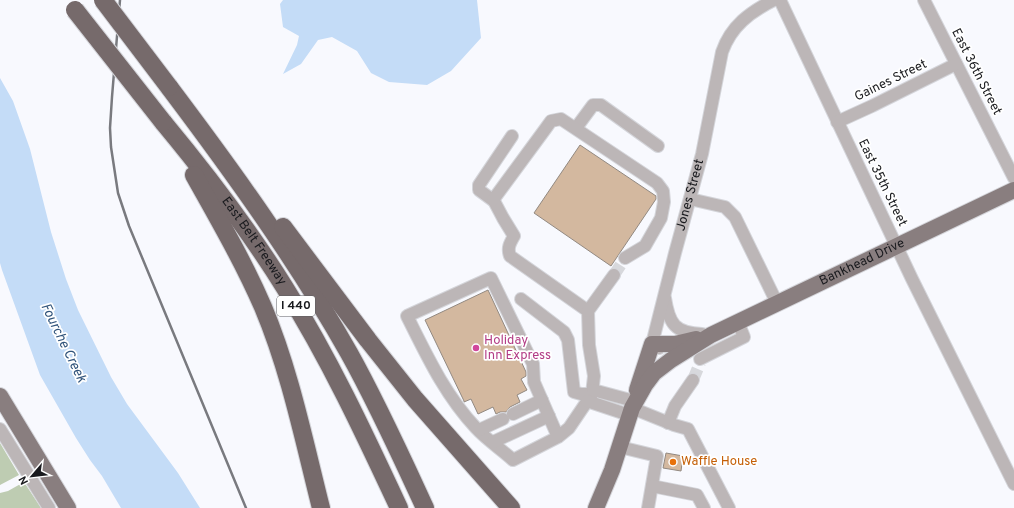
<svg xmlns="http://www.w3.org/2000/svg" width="1014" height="508" font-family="Overpass,sans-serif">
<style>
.green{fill:#beccb2}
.water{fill:#c4dcf7}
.building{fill:#d3b89f;stroke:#928981}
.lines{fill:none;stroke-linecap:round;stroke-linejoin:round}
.minor-tunnel{stroke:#d7d8dc;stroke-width:12;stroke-dasharray:12 6;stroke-linecap:butt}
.minor-casing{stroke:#d4d5da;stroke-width:14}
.major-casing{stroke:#d4d5da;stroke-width:18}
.highway-casing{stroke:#d4d5da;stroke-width:20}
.minor{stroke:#bcb6b7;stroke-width:12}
.major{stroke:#897e7f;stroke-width:16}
.highway{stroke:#766a6b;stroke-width:18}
.rail{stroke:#797a7f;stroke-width:2.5}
.highway-bridge-casing{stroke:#d4d5da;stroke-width:20;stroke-linecap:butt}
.highway-bridge{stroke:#766a6b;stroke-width:18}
.hotel-dot{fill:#d1479c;stroke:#fff;stroke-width:1.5}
.food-dot{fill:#e8710a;stroke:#fff;stroke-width:1.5}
.labels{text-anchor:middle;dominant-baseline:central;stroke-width:3.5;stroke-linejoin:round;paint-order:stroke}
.shield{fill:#fff;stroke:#5e5f62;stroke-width:1}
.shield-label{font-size:12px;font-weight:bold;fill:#191a1e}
.street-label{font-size:13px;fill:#191a1e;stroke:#fff}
.hotel-label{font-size:13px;fill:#b23c85;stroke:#fff;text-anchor:start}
.food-label{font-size:13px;fill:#c56008;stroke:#fff;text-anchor:start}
.water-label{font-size:14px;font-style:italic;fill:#31547b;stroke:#fff}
</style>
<rect width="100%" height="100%" fill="#f8f9fe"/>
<path class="green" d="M0,443L19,475L0,485Z
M24,482L41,508H0V493L8,491Z"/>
<path class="water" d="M283,0H477L481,38L451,71L427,85L389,82L371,73L357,51L332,37L318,40L301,64L283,74L297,45L299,36L283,27L280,4Z
M0,78L13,101L30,149L51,232L66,279L78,310L111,377L127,404L178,473L200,508H121L102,476L90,460L76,438L40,375L2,270L0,263Z"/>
<path class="building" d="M580,145L656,196V199L611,266L534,213Z
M488,290L526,372V376L521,379L527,390L517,395L520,402L510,407L506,412H500L496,414L493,407L478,414L471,399L464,402V401L425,320Z
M666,453L683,456L681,471L663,468Z"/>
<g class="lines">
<path class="minor-tunnel" d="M614,275L625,258
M693,380L700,363"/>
<g class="minor-casing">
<g id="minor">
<path d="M780,0L912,279L1014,484"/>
<path d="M924,0L1014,178"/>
<path d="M837,122L872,106L956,64"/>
<path d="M576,128L593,105H601L658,146"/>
<path d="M512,136L479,185V190L494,201L503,218L514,236C510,243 507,248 510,256L588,311L589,345L594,376L592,394L569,428L558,437L513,460C501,449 487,440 476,428C445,395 427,356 407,316L491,278L533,364L534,382L558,437"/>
<path d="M690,199L725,207L735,217L777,303"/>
<path d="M493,200L546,128L551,121L561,119L657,183L663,191L664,202L661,218L645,246L625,258"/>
<path d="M665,298C669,324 675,333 702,334"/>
<path d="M521,299L564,332L568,340L574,392L581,394H592"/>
<path d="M588,311L614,275"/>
<path id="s1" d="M659,348L652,344L675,253L702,154L722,52C731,26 750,12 774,0"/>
<path d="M700,359L744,337L738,322"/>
<path d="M593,390L634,401"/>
<path d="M587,401L629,415"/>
<path d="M632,408L674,425L688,429L729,508"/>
<path d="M513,414L542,400"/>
<path d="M668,423L675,406L693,380"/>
<path d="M0,429L49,508"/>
<path d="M479,430L503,419"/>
<path d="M493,442L549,416"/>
<path d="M620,447L657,456L648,508"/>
<path d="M652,486L697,495L704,508"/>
</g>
</g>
<g class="major-casing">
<g id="major">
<path d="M637,390L652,344H675L696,339"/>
<path d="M0,396L68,508"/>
<path id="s2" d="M596,508L612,470L632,408L645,385L654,373L671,360L711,335L1014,190"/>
</g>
</g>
<g class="highway-casing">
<g id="highway">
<path d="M169,87C233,172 296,259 349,353C377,403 401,456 425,508"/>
<path id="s3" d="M163,122C207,175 249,230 285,288C329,358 364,433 399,508"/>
<path d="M194,175C218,218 243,261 263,307C290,371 304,441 321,508"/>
<path d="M283,227L368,340L415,399L511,508"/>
</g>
</g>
<use href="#minor" class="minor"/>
<use href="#major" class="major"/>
<use href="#highway" class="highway"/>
<path class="rail" d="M120,0L112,97L110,128L111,147L118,193L129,226L246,508"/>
<g class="highway-bridge-casing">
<path id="highway-bridge" d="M103,0L169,87
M75,10L163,122"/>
</g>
<use href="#highway-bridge" class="highway-bridge"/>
</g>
<circle class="hotel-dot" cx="476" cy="348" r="4"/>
<circle class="food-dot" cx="673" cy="462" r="4"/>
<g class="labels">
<rect class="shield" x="277" y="296" width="38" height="20" rx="3"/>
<g class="shield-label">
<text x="296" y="306">I 440</text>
</g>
<g class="street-label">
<text transform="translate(976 72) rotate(63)">East 36th Street</text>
<text transform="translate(891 81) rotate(-26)">Gaines Street</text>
<text transform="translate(882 183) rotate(64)">East 35th Street</text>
<text stroke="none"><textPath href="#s1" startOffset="162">Jones Street</textPath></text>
<text stroke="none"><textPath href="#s3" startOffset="150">East Belt Freeway</textPath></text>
<text stroke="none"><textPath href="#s2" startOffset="384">Bankhead Drive</textPath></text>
</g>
<g class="hotel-label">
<text x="484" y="341">Holiday<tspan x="484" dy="15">Inn Express</tspan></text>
</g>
<g class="food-label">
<text x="681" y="462">Waffle House</text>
</g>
<g class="water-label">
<text transform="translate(63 343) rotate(64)">Fourche Creek</text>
</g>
</g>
<g transform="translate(32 476) rotate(242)" stroke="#ffffff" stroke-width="3" paint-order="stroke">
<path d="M0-3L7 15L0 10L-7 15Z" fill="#191a1e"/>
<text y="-6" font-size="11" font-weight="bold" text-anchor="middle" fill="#191a1e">N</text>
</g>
</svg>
